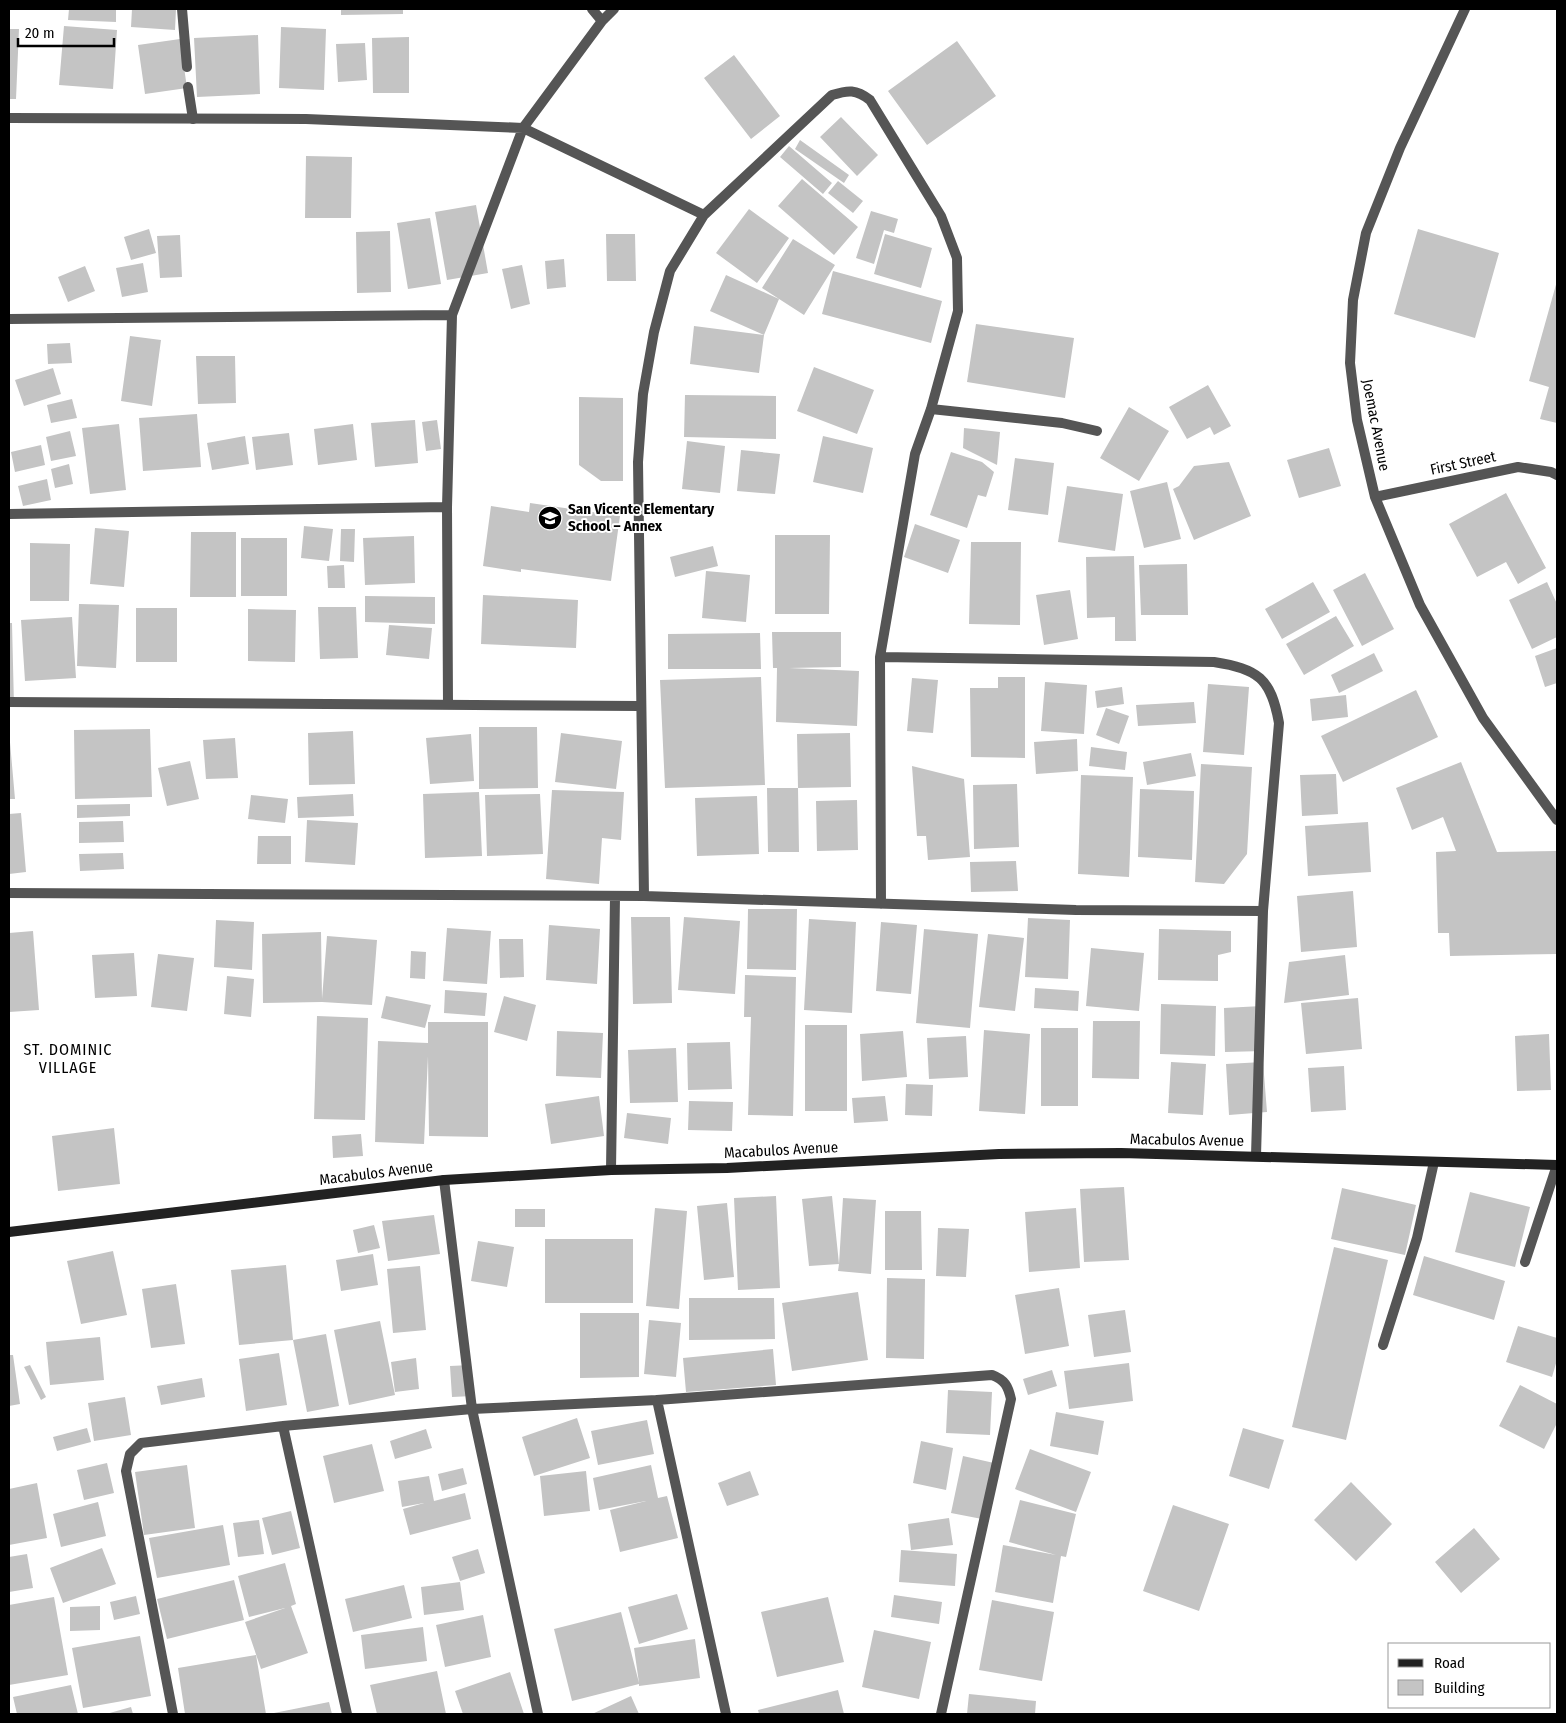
<svg xmlns="http://www.w3.org/2000/svg" width="1566" height="1723" font-family="'Fira Sans Condensed',sans-serif">
<style>
.building{fill:#c4c4c4}
.lines{fill:none;stroke-linecap:round;stroke-linejoin:round}
.lane{stroke:#555;stroke-width:10}
.street{stroke:#555;stroke-width:10}
.secondary{stroke:#222;stroke-width:10}
.labels{text-anchor:middle;dominant-baseline:central;stroke-width:4;stroke-linejoin:round;paint-order:stroke}
.street-label{font-size:15px;fill:#000;stroke:#fff}
.poi-label{font-size:15px;font-weight:bold;fill:#000;stroke:#fff;text-anchor:start}
.neighbourhood-label{font-size:16px;letter-spacing:1px;fill:#000;stroke:#fff}
</style>
<rect width="100%" height="100%" fill="#fff"/>
<path class="building" d="M69,9H116V22L68,20Z
M132,9H176L175,30L131,27Z
M341,9H403V14L341,15Z
M64,26L117,30L113,89L59,85Z
M281,27L326,29L324,90L279,88Z
M9,29H19L16,99H9Z
M258,35L260,94L197,97L194,38Z
M409,37V93H373L372,38Z
M180,39L187,88L145,94L138,45Z
M957,41L996,96L927,145L888,91Z
M365,43L367,80L338,82L336,44Z
M734,55L780,116L751,139L704,78Z
M841,117L878,155L857,176L820,137Z
M800,140L849,175L844,183L795,149Z
M789,146L832,183L823,194L780,157Z
M306,156L352,157L351,218H305Z
M802,179L858,227L834,255L778,206Z
M838,181L863,201L853,213L828,193Z
M476,205L488,273L447,280L435,212Z
M749,209L789,238L757,283L716,253Z
M871,211L898,219L894,233L884,230L874,264L856,258Z
M430,218L441,284L408,289L397,223Z
M149,229L156,253L131,260L124,237Z
M1418,229L1499,253L1475,338L1394,314Z
M390,231L391,292L357,293L356,232Z
M606,234H635L636,281H607Z
M885,234L932,248L921,288L874,274Z
M180,235L182,277L160,278L157,236Z
M793,239L835,265L804,315L762,288Z
M564,259L566,287L547,289L545,261Z
M143,263L148,292L122,297L116,268Z
M522,265L530,304L511,309L502,269Z
M85,266L95,291L68,302L58,277Z
M833,271L942,301L931,343L822,314Z
M726,275L779,299L764,335L710,311Z
M1557,281V423L1540,419L1549,387L1529,381Z
M976,324L1074,338L1065,398L967,382Z
M694,326L764,335L759,373L690,364Z
M130,336L161,340L152,406L121,401Z
M70,343L72,363L48,364L47,344Z
M196,356H235L236,403L198,404Z
M814,367L874,390L857,434L797,411Z
M53,368L61,394L24,406L15,380Z
M1208,385L1231,426L1214,435L1210,427L1187,439L1169,407Z
M685,395L776,396V439L684,437Z
M579,397L623,398V481H601L579,465Z
M72,399L77,418L51,423L47,405Z
M1129,407L1169,431L1139,481L1100,458Z
M197,414L201,467L143,471L139,418Z
M415,420L418,463L375,467L371,423Z
M437,420L441,449L426,451L422,422Z
M119,424L126,490L90,494L82,428Z
M353,424L357,460L318,465L314,429Z
M964,428L1000,432L997,465L963,448Z
M70,431L76,456L51,461L46,437Z
M289,433L293,465L256,470L252,437Z
M245,436L249,464L212,470L207,443Z
M823,436L873,448L863,493L813,482Z
M687,441L725,446L720,493L682,489Z
M41,445L45,465L15,472L11,452Z
M1329,448L1341,486L1299,498L1287,460Z
M741,450L780,454L775,494L737,491Z
M951,452L982,462L994,472L986,497L978,495L967,528L930,515Z
M1015,458L1054,463L1048,515L1008,510Z
M1229,462L1251,516L1194,540L1173,489L1179,486L1194,466Z
M69,464L73,484L55,488L51,469Z
M47,479L51,500L23,506L18,486Z
M1167,482L1181,539L1144,548L1130,491Z
M1067,486L1123,494L1115,551L1058,542Z
M1506,493L1546,568L1518,584L1506,562L1477,577L1449,524Z
M530,503L620,516L611,581L521,569V572L483,566L491,506L529,512Z
M915,524L960,540L948,573L904,557Z
M304,526L333,529L329,561L301,558Z
M95,528L129,531L124,587L90,584Z
M341,529H355L354,562L340,561Z
M191,532H236V597H190Z
M775,535H830L829,614H775Z
M414,536L415,583L365,585L363,538Z
M241,538H287V596H241Z
M971,542H1021L1020,625L969,624Z
M30,543L70,544L69,601H30Z
M713,546L718,566L675,577L670,557Z
M1134,556L1136,641H1115V617L1087,618L1086,557Z
M1187,564L1188,615H1141L1139,565Z
M344,565L345,588H328L327,566Z
M706,571L750,575L746,622L702,618Z
M1365,573L1394,629L1362,646L1333,590Z
M1313,582L1330,612L1282,639L1265,609Z
M1547,582L1557,604V637L1532,649L1509,600Z
M1070,590L1078,639L1044,645L1036,595Z
M483,595L578,600L576,648L481,644Z
M365,596L435,597V624L365,622Z
M79,604L119,605L116,668L77,666Z
M318,607H356L358,658L320,659Z
M136,608H177V662H136Z
M248,609L296,610L295,662L248,661Z
M1336,616L1354,646L1304,675L1286,644Z
M72,617L76,678L25,681L21,620Z
M9,623H12L14,706H9Z
M389,625L432,628L429,659L386,655Z
M772,632H841V667L789,668L859,671L857,726L776,722L777,668H773Z
M760,633L761,669H668V634Z
M1557,648V683L1545,687L1535,656Z
M1374,653L1383,671L1339,693L1331,675Z
M761,677L765,785L665,788L660,680Z
M998,677H1025V758L971,757L970,688H998Z
M912,678L938,680L933,733L907,731Z
M1045,682L1087,685L1084,734L1041,731Z
M1208,684L1249,687L1244,755L1203,752Z
M1122,687L1124,704L1097,708L1095,691Z
M1416,690L1438,737L1343,782L1321,736Z
M1346,695L1348,717L1312,721L1310,699Z
M1194,702L1196,723L1138,726L1136,705Z
M1106,708L1129,716L1119,744L1096,735Z
M479,727H537L538,788L479,789Z
M150,729L152,797L75,799L74,730Z
M9,731L15,799H9Z
M353,731L355,784L309,785L308,733Z
M561,733L622,741L616,789L555,782Z
M850,733L851,787L798,788L797,734Z
M471,734L474,781L430,784L426,738Z
M235,738L238,778L206,779L203,740Z
M1077,739L1078,771L1036,774L1034,742Z
M1091,747L1127,752L1125,770L1089,766Z
M1191,753L1196,776L1147,785L1143,762Z
M190,761L199,799L167,806L158,768Z
M1461,762L1497,852L1557,851V954L1450,956L1449,933H1438L1436,852L1456,851L1443,817L1412,830L1396,788Z
M1201,764L1252,767L1247,854L1224,884L1195,882Z
M912,766L964,779L970,857L928,860L926,836H917Z
M1336,774L1338,814L1302,816L1300,775Z
M1081,775L1133,777L1129,877L1078,874Z
M1017,784L1019,847L974,849L973,785Z
M767,788H798L799,852H768Z
M1140,789L1194,791L1192,860L1138,857Z
M552,790L624,792L621,840L602,838L599,884L546,879Z
M479,792L482,856L425,858L423,794Z
M353,794L354,816L298,818L297,797Z
M540,794L543,854L487,856L485,795Z
M251,795L288,799L285,823L248,819Z
M757,796L759,854L697,856L695,798Z
M857,800L858,850L817,851L816,801Z
M130,804V816L77,818V805Z
M21,813L26,872L9,874V814Z
M307,820L358,823L355,865L305,862Z
M123,821L124,842L79,843V822Z
M1368,822L1371,872L1308,876L1305,826Z
M258,836H291V864H257Z
M123,853L124,869L80,871L79,854Z
M1016,861L1018,891L971,892L970,862Z
M1353,891L1357,947L1301,952L1297,896Z
M748,909H797L796,970L747,969Z
M631,917H670L672,1003L633,1004Z
M684,917L740,921L735,994L678,990Z
M1028,918L1070,920L1068,979L1025,977Z
M809,919L856,922L852,1013L804,1010Z
M216,920L254,922L252,970L214,967Z
M881,922L917,925L911,994L876,991Z
M549,925L600,929L597,984L546,980Z
M447,928L491,931L487,984L443,981Z
M924,929L978,934L970,1028L916,1023Z
M1159,929L1231,931V952L1218,955V981L1158,980Z
M33,931L39,1010L9,1012V933Z
M321,932L322,999L327,936L377,940L372,1005L322,1002L263,1003L262,934Z
M988,934L1024,938L1015,1011L979,1007Z
M499,939H523L524,977L500,978Z
M1091,948L1144,953L1139,1011L1086,1006Z
M411,951L426,952L425,979L410,978Z
M134,953L137,996L95,998L92,955Z
M158,954L194,958L187,1011L151,1007Z
M1345,955L1349,995L1284,1003L1289,962Z
M745,975L796,977L793,1116L748,1115L751,1017H744Z
M227,976L254,979L251,1017L224,1014Z
M1035,988L1079,991L1078,1011L1034,1008Z
M445,990L487,993L485,1016L444,1013Z
M386,996L431,1005L425,1028L381,1018Z
M504,996L536,1005L527,1041L494,1032Z
M1358,998L1362,1049L1306,1054L1301,1003Z
M1161,1004L1216,1006L1215,1056L1160,1054Z
M1262,1006L1264,1051L1225,1052L1224,1008Z
M317,1016L368,1018L365,1120L314,1119Z
M1093,1021H1140L1139,1079L1092,1078Z
M428,1022H488V1137L429,1136L428,1056L424,1144L375,1142L378,1041L428,1043Z
M805,1025H847V1111H805Z
M1041,1028H1078V1106H1041Z
M984,1030L1030,1034L1025,1114L979,1111Z
M557,1031L603,1033L601,1078L556,1076Z
M903,1031L907,1077L862,1081L860,1034Z
M1549,1034L1551,1090L1517,1091L1515,1036Z
M966,1036L968,1077L929,1079L927,1038Z
M730,1042L732,1089L688,1090L687,1043Z
M676,1048L678,1102L630,1103L628,1050Z
M1171,1062L1206,1064L1203,1115L1168,1113Z
M1263,1062L1267,1112L1229,1115L1226,1064Z
M1344,1066L1346,1110L1311,1112L1308,1068Z
M906,1084L933,1085L932,1116L905,1115Z
M599,1096L604,1136L551,1144L545,1104Z
M885,1096L888,1121L854,1123L852,1098Z
M689,1101L733,1102L732,1131L688,1130Z
M627,1113L671,1118L668,1144L624,1138Z
M114,1128L120,1184L58,1191L52,1136Z
M361,1134L363,1156L333,1158L332,1136Z
M1124,1187L1129,1260L1084,1262L1080,1189Z
M1342,1188L1416,1205L1405,1255L1331,1239Z
M1470,1192L1530,1207L1515,1267L1455,1252Z
M776,1196L780,1288L738,1290L734,1198Z
M832,1196L839,1264L843,1198L876,1200L871,1274L838,1271L839,1264L809,1266L802,1199Z
M727,1203L734,1277L704,1280L697,1206Z
M655,1208L687,1211L679,1309L646,1306Z
M1076,1208L1080,1268L1029,1272L1025,1212Z
M515,1209H545V1227H515Z
M885,1211H921L922,1270H885Z
M434,1215L440,1254L388,1261L382,1221Z
M374,1225L380,1248L358,1253L353,1230Z
M938,1228L969,1229L966,1277L936,1276Z
M545,1239H633V1303H545Z
M478,1241L514,1247L507,1287L471,1281Z
M1334,1247L1388,1260L1346,1440L1292,1427Z
M113,1251L127,1315L81,1324L67,1261Z
M373,1254L378,1285L341,1291L336,1260Z
M1424,1256L1505,1281L1494,1320L1413,1295Z
M286,1265L293,1340L326,1334L339,1406L307,1412L293,1340L239,1345L231,1270Z
M420,1266L426,1330L393,1333L387,1269Z
M887,1278L925,1279L924,1359L886,1358Z
M176,1284L185,1344L151,1348L142,1289Z
M1059,1288L1069,1346L1025,1354L1015,1295Z
M858,1292L868,1360L792,1371L782,1303Z
M689,1298H774L775,1339L689,1340Z
M1125,1310L1131,1352L1094,1357L1088,1315Z
M580,1313H639V1377L580,1378Z
M649,1320L681,1323L676,1377L644,1374Z
M380,1321L395,1395L349,1405L334,1330Z
M1518,1326L1557,1338V1360L1552,1377L1506,1362Z
M100,1337L104,1380L50,1385L46,1342Z
M773,1349L776,1385L686,1392L683,1358Z
M279,1353L287,1405L246,1411L239,1359Z
M9,1355H13L20,1404L9,1406Z
M416,1358L419,1389L395,1392L391,1362Z
M1129,1363L1133,1401L1069,1409L1064,1371Z
M30,1365L46,1397L41,1400L24,1367Z
M471,1365L473,1396L452,1397L450,1366Z
M1052,1370L1057,1386L1028,1395L1023,1379Z
M202,1378L205,1397L161,1405L157,1386Z
M1520,1385L1557,1404V1423L1544,1449L1499,1426Z
M948,1390L992,1392L990,1435L946,1433Z
M125,1397L131,1435L94,1441L88,1403Z
M1056,1412L1104,1421L1098,1455L1050,1446Z
M577,1418L590,1458L534,1476L522,1437Z
M647,1420L654,1454L598,1465L591,1431Z
M87,1428L91,1442L57,1451L53,1437Z
M1243,1428L1284,1440L1269,1489L1229,1476Z
M426,1429L432,1448L395,1459L390,1441Z
M921,1441L953,1448L946,1490L913,1483Z
M372,1444L384,1491L334,1503L323,1456Z
M1030,1449L1091,1472L1076,1512L1015,1489Z
M963,1456L994,1463L982,1519L951,1513Z
M107,1463L114,1493L84,1500L77,1470Z
M187,1465L195,1528L144,1535L135,1472Z
M651,1465L658,1498L667,1496L678,1538L620,1552L610,1510L646,1501L599,1510L593,1478Z
M463,1468L467,1484L442,1491L438,1474Z
M586,1471L590,1511L544,1516L540,1476Z
M750,1471L759,1495L727,1506L718,1483Z
M429,1476L434,1501L465,1493L471,1519L410,1535L403,1509L424,1503L402,1507L398,1481Z
M1351,1482L1392,1524L1356,1561L1314,1520Z
M37,1483L47,1538L9,1545V1489Z
M1020,1500L1076,1514L1066,1557L1061,1556L1053,1603L995,1592L1003,1545L1056,1555L1009,1542Z
M98,1502L106,1536L61,1547L53,1514Z
M1173,1505L1229,1524L1199,1611L1143,1591Z
M291,1511L300,1548L272,1555L262,1518Z
M949,1518L953,1545L911,1550L908,1524Z
M259,1520L264,1554L238,1557L233,1523Z
M223,1525L230,1565L157,1578L149,1538Z
M1474,1528L1500,1559L1461,1593L1435,1562Z
M102,1548L116,1584L63,1603L50,1568Z
M478,1549L485,1573L460,1581L452,1557Z
M901,1550L957,1554L955,1586L899,1582Z
M27,1554L33,1588L9,1592V1557Z
M285,1563L296,1604L291,1606L308,1653L261,1669L245,1622L285,1608L249,1617L238,1576Z
M234,1580L244,1620L167,1639L157,1599Z
M460,1582L464,1610L424,1615L421,1587Z
M404,1585L412,1618L353,1632L345,1599Z
M677,1594L688,1629L639,1644L628,1607Z
M894,1595L942,1602L939,1624L891,1617Z
M136,1596L140,1614L114,1620L110,1602Z
M54,1597L68,1675L9,1685V1605Z
M828,1597L844,1662L777,1677L761,1612Z
M992,1600L1054,1612L1042,1681L979,1670Z
M100,1606V1630L70,1631V1607Z
M621,1612L639,1683L634,1648L695,1639L700,1678L639,1686V1684L572,1701L554,1629Z
M483,1615L491,1657L445,1667L436,1625Z
M423,1627L427,1661L365,1669L361,1635Z
M874,1630L931,1642L919,1699L862,1687Z
M140,1636L151,1696L83,1708L72,1648Z
M256,1655L266,1714H185L178,1668Z
M437,1671L446,1714H377L370,1685Z
M510,1672L524,1714H463L455,1691Z
M71,1685L78,1714H17L13,1697Z
M838,1690L844,1714H759L758,1710Z
M969,1694L1036,1701L1035,1714H967Z
M631,1696L639,1714H592Z
M329,1702L332,1714H274V1713Z
M131,1707L133,1714H106Z"/>
<g class="lines">
<path class="lane" d="M182,9L187,67
M188,87L193,119
M1525,1262L1557,1165
M1383,1345L1417,1238L1434,1162"/>
<path class="street" d="M592,9L602,21
M1465,9L1400,148L1366,233L1353,300L1350,363L1357,420L1375,497L1420,605L1483,718L1557,820
M9,118L306,119L523,128L704,215
M9,319L452,315
M931,409L1062,423L1097,431
M1375,497L1518,467L1551,472L1557,475
M9,514L447,507
M880,657L1214,662C1258,669 1271,678 1279,723L1263,911L1256,1156
M9,702L640,706
M448,704L447,507L452,315L523,128L602,21L614,9
M9,893L644,896L1076,910L1263,911
M644,896L638,462L643,394L654,332L670,271L704,215L832,95C848,90 856,89 870,100L941,216L957,258L958,311L931,409L915,454L880,657L881,904
M611,1170L615,897
M444,1180L472,1409L538,1714
M657,1400L726,1714
M283,1426L347,1714
M173,1714L126,1471L130,1454L141,1443L283,1426L472,1409L657,1400L992,1375C1005,1380 1008,1386 1011,1399L941,1714"/>
<path class="secondary" d="M9,1232L444,1180L611,1170L727,1168L999,1154L1121,1153L1557,1165"/>
</g>
<defs>
<g id="school-disc" transform="scale(1.25)"><circle r="9.5" fill="#000" stroke="#fff"/><path d="M0-5L7-2L0 1L-7-2ZM-4 1L0 2.5L4 1V4Q0 6-4 4Z" fill="#fff"/></g>
</defs>
<g fill-rule="evenodd">
<use href="#school-disc" x="550" y="518"/>
</g>
<g class="labels">
<g class="street-label">
<text transform="translate(1376 425) rotate(79)">Joemac Avenue</text>
<text transform="translate(1463 463) rotate(-12)">First Street</text>
<text transform="translate(1187 1140) rotate(1)">Macabulos Avenue</text>
<text transform="translate(781 1150) rotate(-3)">Macabulos Avenue</text>
<text transform="translate(376 1173) rotate(-7)">Macabulos Avenue</text>
</g>
<g class="poi-label">
<text x="568" y="509">San Vicente Elementary<tspan x="568" dy="17">School – Annex</tspan></text>
</g>
<g class="neighbourhood-label">
<text x="68" y="1049">ST. DOMINIC<tspan x="68" dy="18">VILLAGE</tspan></text>
</g>
</g>
<rect width="1566" height="1723" fill="none" stroke="#000000" stroke-width="20"/>
<rect x="1388" y="1643" width="162" height="65" fill="#ffffff" stroke="#999999"/>
<rect x="1398" y="1659" width="25" height="8" fill="#222222" stroke="#999999"/>
<text x="1434" y="1668" font-size="15" fill="#000000">Road</text>
<rect x="1398" y="1680" width="25" height="15" fill="#c4c4c4" stroke="#999999"/>
<text x="1434" y="1693" font-size="15" fill="#000000">Building</text>
<path d="M18 38v8h96v-8" fill="none" stroke="#000000" stroke-width="2.5"/>
<text x="25" y="38" font-size="15" fill="#000000" stroke="#ffffff" stroke-width="4" paint-order="stroke">20 m</text>
</svg>
